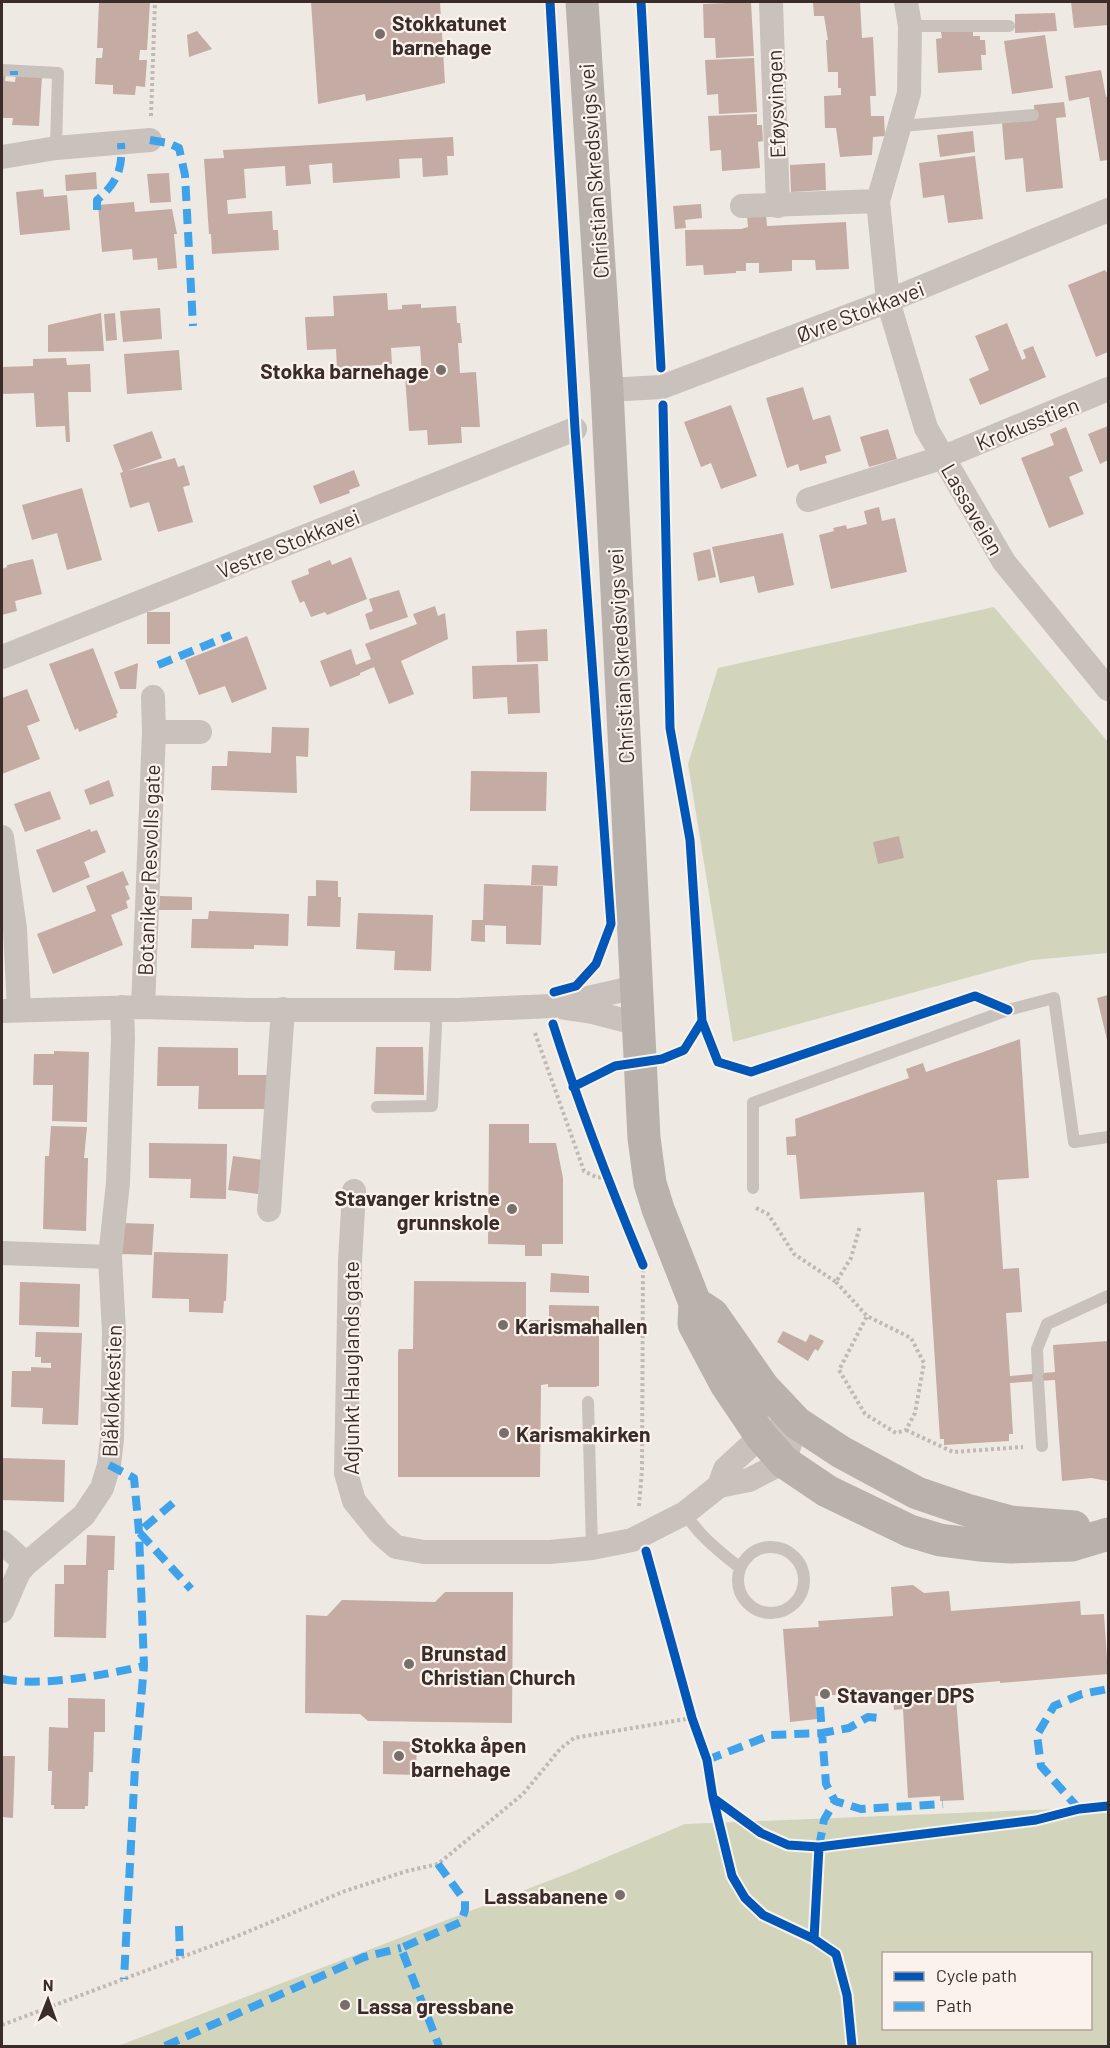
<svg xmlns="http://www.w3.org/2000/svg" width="1110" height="2048" font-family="Barlow,sans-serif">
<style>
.green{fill:#d2d5bc;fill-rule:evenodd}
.building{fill:#c4aba4}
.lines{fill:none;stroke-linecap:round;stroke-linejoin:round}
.path{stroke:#c1b9b4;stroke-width:4;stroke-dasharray:3 3;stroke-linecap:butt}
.service{stroke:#c8c1bc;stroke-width:12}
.minor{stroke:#c8c1bc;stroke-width:24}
.secondary{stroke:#b9b1ac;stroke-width:33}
.quiet{stroke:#3fa3eb;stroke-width:8;stroke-dasharray:15 8;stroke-linecap:butt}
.cycleway-casing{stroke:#fbf2eb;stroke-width:13}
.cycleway{stroke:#0057b8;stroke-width:9}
.poi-dot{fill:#796f6a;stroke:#fbf2eb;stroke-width:2}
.labels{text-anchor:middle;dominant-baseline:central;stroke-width:4.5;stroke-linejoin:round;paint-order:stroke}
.poi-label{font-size:21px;font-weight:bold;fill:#3a2d29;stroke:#fbf2eb;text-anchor:start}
.street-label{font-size:21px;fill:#3a2d29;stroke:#fbf2eb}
</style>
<rect width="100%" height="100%" fill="#efe9e3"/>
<path class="green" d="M994,607L1108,742V953L1032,960L733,1042L688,764L718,668Z
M1108,1807V2046H118L569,1873L685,1824ZM884,1954H1090V2028H884Z"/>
<path class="building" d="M99,2H150L147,50H140L139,60H147L145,87L136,86L135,95L113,94V85L95,84L96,58H102L103,48H97Z
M311,2H440L445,83L366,101L365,94L318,104Z
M751,2L754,56L716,58L715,38H704L703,4Z
M813,2H860L862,38L873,37L876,96H870L871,116H884L885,136L873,137L872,155L840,157L836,128H825L824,96L841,95V88H838V72H828L826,40H828L824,16H814Z
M1071,2H1108V25L1074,28Z
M1055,13L1057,31L1015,33V14Z
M197,31L212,49L189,57L187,35Z
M973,31V36H980V40H985L986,55H981L982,70L938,73L936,39L942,38L941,32Z
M1045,35L1053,88L1012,94L1004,41Z
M754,58L757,112L719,114L718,94L707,95L705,60Z
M1101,70L1106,97L1108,96V160L1100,161L1089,97L1069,101L1065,76Z
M2,73H6L5,81L15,82L16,74L42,76L39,126L12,125L13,118H2Z
M1064,102L1066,117L1056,118L1063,188L1026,192L1023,158L1005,160L1002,123L1035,120L1034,105Z
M757,114V125H762L763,141L758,142L760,168L722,171L721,150L710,151L708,116Z
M973,131L975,152L940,157L937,135Z
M453,137L454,156H447L448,175L423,177L422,158L399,159L400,178L333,183L332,163L309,165L311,184L286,186L285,166L244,169L246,198L227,200L228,214L272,211L273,230H278L279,250L212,254L211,234H209L204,159L224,158L223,150Z
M975,156L983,219L948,223L944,195L923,198L919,163Z
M825,163L826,190L791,192L790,165Z
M96,172L97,189L66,191L65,175Z
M169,173L171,202L150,203L147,174Z
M43,189L44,197L67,195L70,230L20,235L16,192Z
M134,202L135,212L172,209L177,234H174L177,268L158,270L157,258L133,260L132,249L102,252L98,205Z
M701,204L702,218L685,220L686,228L675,229L673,206Z
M766,215L767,226L846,222L849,269L816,270L815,260H792V271L759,273V263H746V271H736V273L704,275L703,265L686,266L685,230L741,229L748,227L747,216Z
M1105,270L1106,272L1108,271V352L1096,357L1068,285Z
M387,293L388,310L402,309V305L421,304V308L456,306L457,323H460L462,343H458L460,373L476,372L480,427H461L462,443L428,445L427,430L409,431L405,376H422L420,346L391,348L392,364L337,368L336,349L307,350L305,317L334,316L333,296Z
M160,308L162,339L123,342L120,311Z
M101,313L104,351L48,352V325Z
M115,313L117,340L106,341L104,314Z
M1007,323L1022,360L1026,358L1023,350L1033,346L1046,377L980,405L969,379L989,370L975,336Z
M179,350L182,390L127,394L124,354Z
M66,358L67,365L90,364L91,392H68L70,442H66L65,426L36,427L34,393L2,394V367L33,366V359Z
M803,387L813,420L830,415L841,451L825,456L827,463L800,471L798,464L787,468L766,398Z
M731,405L757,476L721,489L711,463L701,467L684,422Z
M1108,426V460L1100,464L1088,434Z
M1066,427L1083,471L1069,477L1084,514L1049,528L1021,458L1054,445L1050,434Z
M888,429L897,459L869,467L860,437Z
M152,431L162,458L127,471L175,458L178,467L184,465L190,485L183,487L193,522L158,532L149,502L130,508L120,473L123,472L113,445Z
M354,470L360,486L349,490L350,493L320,504L313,486Z
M82,488L102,560L67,570L57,533L32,540L22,505Z
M879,507L882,521L895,518L907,572L831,589L819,535L834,531L833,528L846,525L847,529L867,524L864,511Z
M783,533L794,585L758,593L754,576L720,583L712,547Z
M710,549L716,577L698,581L693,553Z
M351,557L367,599L327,615L325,612L311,617L304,601L300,603L291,581L309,574L308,569L330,560L332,565Z
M33,559L42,594L15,601L17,611L2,615V569L7,567V565Z
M399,590L408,617L370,630L365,614L373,611L369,599Z
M435,606L438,616L445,613L448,639L401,661L414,694L389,704L374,667L360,673V675L330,687L320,661L351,649L356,665L371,659L365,644L417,624L413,614Z
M147,612H170V644H147Z
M547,629L548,661L517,662L516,631Z
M247,636L267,689L232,703L225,686L199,695L185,660Z
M93,648L118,713L116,714L117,717L79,732L78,728L75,730L49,664Z
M138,663L136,689H120L114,672Z
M538,664L540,713L508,714L507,697L473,699L472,666Z
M27,689L40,721L27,726L40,759L2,774V698Z
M272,727L309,728L308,757L296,756L297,793L211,790L212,766H227L228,751L271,753Z
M471,771L547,772L546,811H470Z
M109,780L114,796L90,805L84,790Z
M50,791L61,819L25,832L14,804Z
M90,829L91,832L97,830L106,852L84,862L90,877L53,893L36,850Z
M899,836L904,858L878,864L873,842Z
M532,865L558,866L557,886L531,885Z
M123,871L129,885L125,886L130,899L126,901L128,908L111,915L123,945L53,974L37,934L96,911L86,886Z
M316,880L338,881V897H341L340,927L307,926L308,896H316Z
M484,884L543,886L541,945L506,944V926L485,925V942L471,941L472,920H483Z
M160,896L192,897V910H159Z
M209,911L289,914L288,946L254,945V949L191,948L192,919H208Z
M358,913L433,915L431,971L394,970L395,951L356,949Z
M1108,995V1044L1097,998Z
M1020,1039L1029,1178L997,1180L1003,1269L1019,1268L1022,1312L1006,1313L1010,1376L1055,1372L1053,1345L1108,1341V1481L1091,1478L1062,1481L1055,1380L1010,1383L1013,1434H1009V1441L944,1445V1439H940L924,1192L800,1199L796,1155H787L786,1137L796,1136L795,1119L909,1078L906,1069L923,1063L926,1072Z
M158,1047L238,1048V1075H269L268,1109H198L199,1086H157Z
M376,1047H423L424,1095L374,1094Z
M54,1051L89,1052L87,1122L52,1121L53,1085H33L34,1054H54Z
M489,1124H529V1143H556L563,1178V1244H542V1256H525V1245L488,1244Z
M51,1126L87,1127L84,1158H88L86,1231L43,1229L45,1156H49Z
M149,1143L227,1144L226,1199L190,1198L191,1179L149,1178Z
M233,1156L263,1160L258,1194L228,1190Z
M122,1223L154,1224L152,1255L121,1254Z
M154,1252L228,1254L226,1301H224L223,1313L189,1312V1299L152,1298Z
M551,1273L589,1276V1293L550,1292Z
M414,1281L526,1282V1320H540V1326H549V1305L599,1306V1386H596L597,1387H548V1384L541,1385L540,1477H398V1352L399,1349H413Z
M20,1282L80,1284L79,1327L19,1325Z
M783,1331L806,1342L810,1334L824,1341L818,1351L815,1349L808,1361L777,1342Z
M36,1332L82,1333L78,1425L42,1424L43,1408L11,1407L12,1371H31V1367L51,1368V1363H41V1357H35Z
M2,1458L65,1460L64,1502L2,1500Z
M87,1535L115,1536L114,1570H108L106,1638L54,1637L55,1584H64V1565H86Z
M913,1585L924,1593L949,1591L951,1611L1080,1601L1081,1615L1104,1614L1108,1674L1000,1683V1681L955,1685L964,1800L940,1801V1796L908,1798L903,1709L894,1710L892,1689L882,1690V1692L815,1696L817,1719L790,1722L783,1629L819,1627L818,1621L893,1616L891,1587Z
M445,1592H513L512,1723L368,1721L360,1714L305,1713L306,1615L327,1616L342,1600L435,1602Z
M68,1698L105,1699V1732H94L93,1772H89L88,1806H85V1809H54V1805H51L52,1771H48L49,1727L68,1728Z
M383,1741L417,1742L416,1775L383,1774Z
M2,1756H15L13,1818L2,1817Z"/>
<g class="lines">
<path class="path" d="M151,116L155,2
M535,1033L584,1171L596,1177L606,1178
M756,1208L768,1214L794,1254L836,1282L851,1258L860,1226
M836,1282L867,1316L911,1338L924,1363L915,1413L906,1430L896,1433L865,1414L839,1370L867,1316
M906,1430L953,1452L1023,1447
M639,1506L642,1470L643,1265
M2,2025L235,1937L345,1891L407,1871L438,1864L523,1794L560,1749L574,1738L692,1718"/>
<path class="service" d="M910,26H1009
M2,70L58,73L56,148
M901,126L1033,115
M377,1107L432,1106L436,1026L435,1010
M753,1188V1103L1008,1010L1054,998L1074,1142L1108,1137
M1038,1373L1037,1349L1047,1324L1108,1296
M1038,1381L1042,1446
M588,1402L592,1548
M685,1513C699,1536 719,1551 740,1568
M738 1580a33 33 0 1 1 66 0a33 33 0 1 1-66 0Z"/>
<path class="minor" d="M771,2L778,206
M906,2L910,26L909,93L878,201L888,301L926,428L1004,562L1108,689
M2,157L56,148L150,140
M742,206L878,201
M607,390L662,387L888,301L1108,210
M808,500L944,457L1108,389
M2,657L575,429
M154,732H200
M2,837L15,929L19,1010
M143,1007L154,732L153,697
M565,1008L592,1012L638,1024
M2,1011L143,1007L250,1010H457L553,1006L636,987
M354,1191L350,1262L346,1473L354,1501L380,1533L396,1547L424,1552H550L592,1548L632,1540L685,1513L719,1486L749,1480L784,1462L797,1423
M269,1210L283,1009
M2,1253L110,1257
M719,1486L725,1469L761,1436L775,1431
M2,1542L26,1564
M2,1611L19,1572L26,1564L84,1515L102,1488L109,1465L112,1439L114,1332L110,1257L118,1183L123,1038L122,1007"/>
<path class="secondary" d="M582,2L607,390L644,1138L650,1183L658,1209L695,1303L694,1324L726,1384L761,1436L784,1462L827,1491L910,1531L940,1540L979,1545L1011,1547L1072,1545L1108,1534
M695,1303L712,1314L763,1387L797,1423L841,1452L917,1493L970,1511L1010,1522L1074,1527"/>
<path class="quiet" d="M14,75V71
M150,140L168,143L179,148L185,175L193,326
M97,210V200C117,183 123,169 121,143
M158,665L231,635
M109,1465L134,1478L139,1532L144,1666L135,1767L124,1979
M173,1503L139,1532L191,1589
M2,1679C41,1687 104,1675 144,1666
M820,1707L822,1733L849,1728L868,1717L878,1718
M707,1760L771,1735L822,1733L826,1784L835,1801L861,1809L943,1804
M1079,1809L1041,1766L1037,1735L1054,1706L1082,1694L1108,1689
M819,1847L824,1820L835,1801
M438,1864L465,1901V1910L461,1922L401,1948L439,2046
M179,1926L180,1956
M165,2046L364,1957L401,1948"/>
<g class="cycleway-casing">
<path id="cycleway" d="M550,2L575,429L611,924L596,964L576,986L554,992
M641,2L661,368
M663,405L670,728L690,840L702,1021L718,1062L751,1072L975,996L1008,1010
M553,1024C579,1106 610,1186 643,1265
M573,1087L615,1066L662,1059L684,1050L702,1021
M646,1551L692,1718L707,1760L713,1798L732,1876L745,1898L763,1915L814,1939L836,1954L847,1995L852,2046
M713,1798L761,1833L788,1845L819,1847L1036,1820L1079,1809L1108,1806
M814,1939L819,1847"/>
</g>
<use href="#cycleway" class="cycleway"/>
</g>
<g class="poi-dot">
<circle cx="380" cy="34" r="6"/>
<circle cx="441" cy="370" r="6"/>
<circle cx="512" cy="1209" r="6"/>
<circle cx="503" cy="1325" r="6"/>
<circle cx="504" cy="1433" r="6"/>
<circle cx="409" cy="1664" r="6"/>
<circle cx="825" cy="1694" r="6"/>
<circle cx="399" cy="1756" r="6"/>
<circle cx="620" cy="1895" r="6"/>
<circle cx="345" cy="2005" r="6"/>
</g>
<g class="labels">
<g class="poi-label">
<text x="392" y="22">Stokkatunet<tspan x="392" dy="24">barnehage</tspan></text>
<text x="429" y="370" text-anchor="end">Stokka barnehage</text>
<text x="500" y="1197" text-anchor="end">Stavanger kristne<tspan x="500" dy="24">grunnskole</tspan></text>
<text x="515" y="1325">Karismahallen</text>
<text x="516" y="1433">Karismakirken</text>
<text x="421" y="1652">Brunstad<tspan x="421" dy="24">Christian Church</tspan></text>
<text x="837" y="1694">Stavanger DPS</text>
<text x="411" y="1744">Stokka åpen<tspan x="411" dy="24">barnehage</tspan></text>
<text x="608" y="1895" text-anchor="end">Lassabanene</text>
<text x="357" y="2005">Lassa gressbane</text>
</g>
<g class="street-label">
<text transform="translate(775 104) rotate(-92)">Eføysvingen</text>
<text transform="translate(593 171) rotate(-94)">Christian Skredsvigs vei</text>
<text transform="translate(860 311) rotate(-21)">Øvre Stokkavei</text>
<text transform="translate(1027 423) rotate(-22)">Krokusstien</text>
<text transform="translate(973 509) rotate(60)">Lassaveien</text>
<text transform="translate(288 543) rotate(-22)">Vestre Stokkavei</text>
<text transform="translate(620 656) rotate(-93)">Christian Skredsvigs vei</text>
<text transform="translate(148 870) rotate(-88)">Botaniker Resvolls gate</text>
<text transform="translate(350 1368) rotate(-90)">Adjunkt Hauglands gate</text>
<text transform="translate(111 1391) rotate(-88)">Blåklokkestien</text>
</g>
</g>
<rect width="1110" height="2048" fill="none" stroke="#3a2d29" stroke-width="6"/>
<rect x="882" y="1952" width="210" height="78" fill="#fbf2eb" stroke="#aea39d" stroke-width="1.5"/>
<rect x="894" y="1972" width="30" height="9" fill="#0057b8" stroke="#aea39d" stroke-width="1.5"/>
<text x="936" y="1982" font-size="18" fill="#3a2d29">Cycle path</text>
<rect x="894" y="2002" width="30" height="9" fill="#3fa3eb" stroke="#aea39d" stroke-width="1.5"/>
<text x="936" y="2012" font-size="18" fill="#3a2d29">Path</text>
<g transform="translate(48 2000) rotate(1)" stroke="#fbf2eb" stroke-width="4.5" paint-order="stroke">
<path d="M0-4.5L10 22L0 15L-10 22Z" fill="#3a2d29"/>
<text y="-9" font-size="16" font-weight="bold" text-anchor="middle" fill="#3a2d29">N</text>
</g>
</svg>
